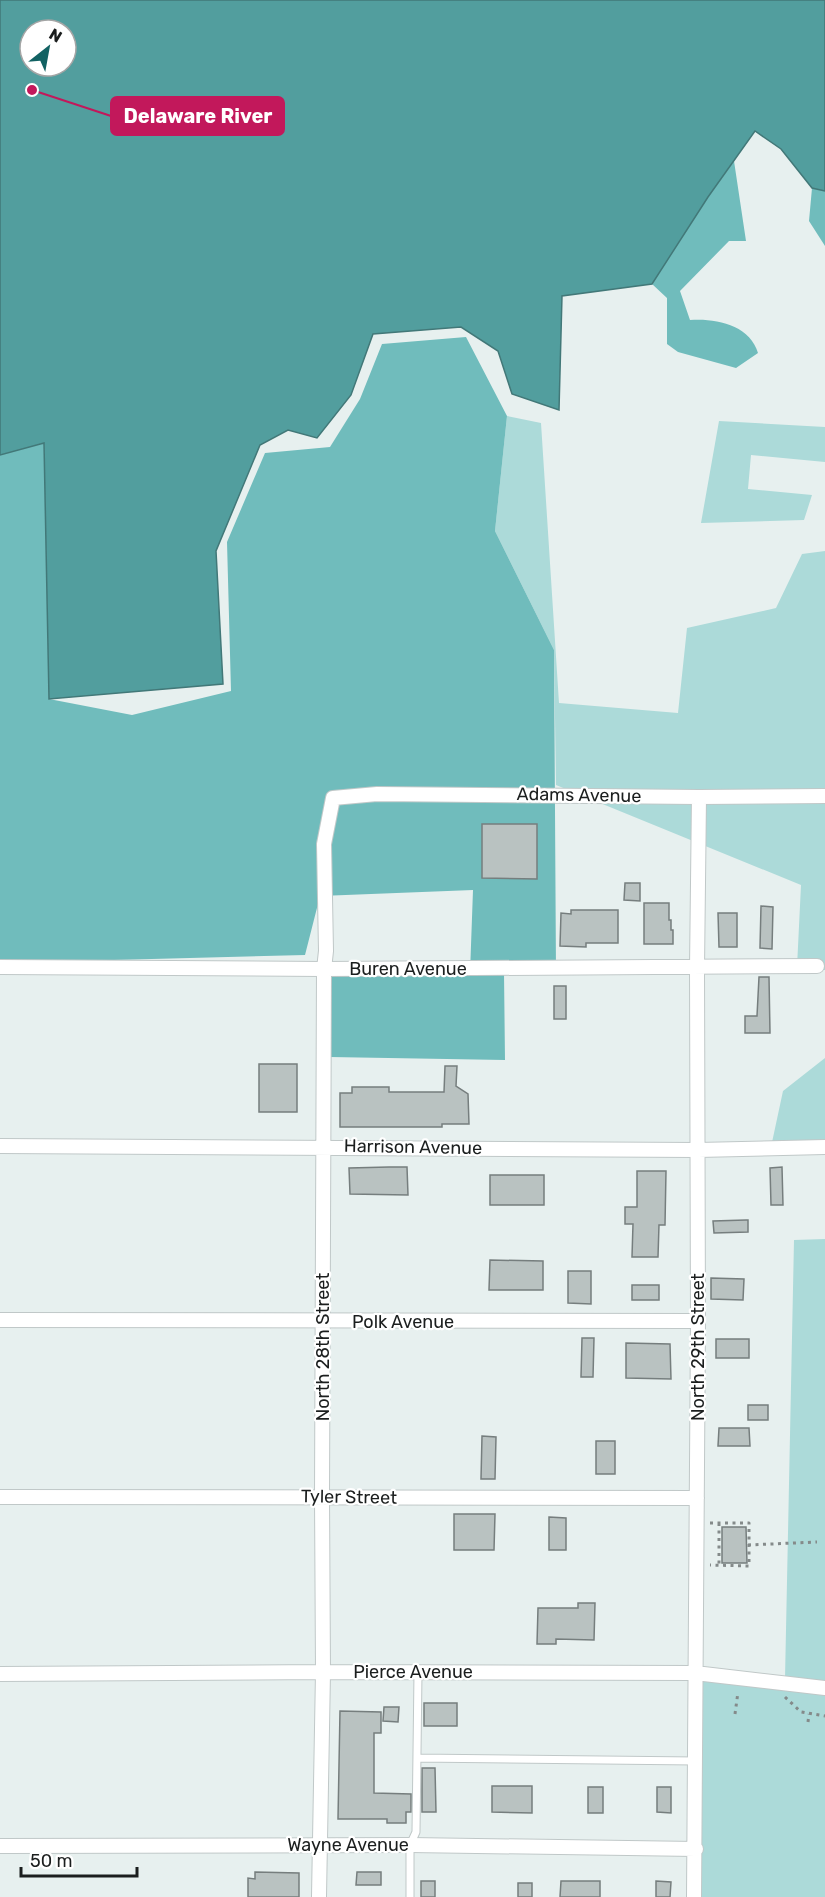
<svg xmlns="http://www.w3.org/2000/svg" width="825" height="1897" font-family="Rubik,sans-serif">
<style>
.green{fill:#acdad9}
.forest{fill:#70bcbc}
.water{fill:#529e9e;stroke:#427878;stroke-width:1.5;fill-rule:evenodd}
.building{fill:#b9c2c1;stroke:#767e7e;stroke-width:1.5}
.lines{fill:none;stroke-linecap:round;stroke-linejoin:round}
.lane-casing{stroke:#c0c8c8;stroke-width:9}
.street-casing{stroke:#c0c8c8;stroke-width:16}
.path{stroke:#848a8a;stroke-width:3;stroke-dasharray:3 4.5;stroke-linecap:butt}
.lane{stroke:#fff;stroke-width:7}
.street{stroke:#fff;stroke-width:14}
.labels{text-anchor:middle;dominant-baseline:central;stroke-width:4.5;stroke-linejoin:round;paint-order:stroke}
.street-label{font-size:18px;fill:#1b1e1e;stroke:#fff}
.leader{fill:none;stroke:#c2185b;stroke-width:2}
.callout-dot{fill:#c2185b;stroke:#fff;stroke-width:2}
.callout{fill:#c2185b;stroke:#c2185b;stroke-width:2}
.callout-label{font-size:20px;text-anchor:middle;font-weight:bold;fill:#fff}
</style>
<rect width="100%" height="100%" fill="#e7f0ef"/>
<path class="green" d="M507,416L541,423L559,703L678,713L687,628L776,608L802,554L825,551V970L797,967L801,885L556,785L554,650L495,531Z
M719,421L825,427V462L751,455L748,489L812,495L804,520L701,523Z
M825,1058V1149L771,1147L783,1091Z
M825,1239V1897H696L697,1667L785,1679L794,1240Z"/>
<path class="forest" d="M734,161L746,241H729L680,291L690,320C716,318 750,325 758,353L736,368L678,352L667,344V298L652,284L708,197Z
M812,188L825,191V246L809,221Z
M466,337L507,416L495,531L554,650L556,972L504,973L505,1060L330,1057V972L470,973L473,890L320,896L305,955L0,963V455L44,443L49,699L132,715L231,691L227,542L265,453L330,447L360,399L382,344Z"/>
<path class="water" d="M0,0H825V191L812,188L781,149L755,131L708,197L652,284L562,296L559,410L512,394L498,351L461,327L373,334L351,395L317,438L288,430L260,445L216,551L223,684L49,699L44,443L0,455ZM30,30H66V66H30Z"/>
<path class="building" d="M482,824H537V879L482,878Z
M625,883H640V901L624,900Z
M644,903H669V920H671V930H673V944H644Z
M761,906L773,907L772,949L760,948Z
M571,910H618V943H586V947L560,946L561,913L571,914Z
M718,913H737V947H719Z
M759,977H769L770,1033H745V1016H757Z
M554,986H566V1019H554Z
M259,1064H297V1112H259Z
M445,1066H457L456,1086L468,1094L469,1124H442V1127H340V1093H352V1087H389V1092H444Z
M389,1167H407L408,1195L350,1194L349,1168Z
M782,1167L783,1205H771L770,1168Z
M637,1171H666L665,1225H659L658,1257H632L633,1224H625V1207H637Z
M490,1175H544V1205H490Z
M746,1220H748V1232L714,1233L713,1221Z
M490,1260L543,1261V1290H489Z
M568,1271H591V1304L568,1303Z
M711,1278L744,1279L743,1300L711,1299Z
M632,1285H659V1300H632Z
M582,1338H594L593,1377H581Z
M716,1339H749V1358H716Z
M626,1343L670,1344L671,1379L626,1378Z
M748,1405H768V1420H748Z
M719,1428H749L750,1446H718Z
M482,1436L496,1437L495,1479H481Z
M596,1441H615V1474H596Z
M454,1514H495L494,1550H454Z
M549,1517L566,1518V1550H549Z
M722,1527H746L747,1563H722Z
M578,1603H595L594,1640L556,1639V1644H537L538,1608H578Z
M424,1703H457V1726H424Z
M384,1707H399L398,1722L383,1721Z
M340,1711L381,1712V1733H374V1793L411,1794V1812H406V1823H387V1819H338Z
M422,1768H435L436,1812H422Z
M492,1786H532V1813L492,1812Z
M588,1787H603V1813H588Z
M657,1787H671V1813L657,1812Z
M255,1872L299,1873V1897H248V1878L255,1879Z
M357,1872H381V1885H356Z
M421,1881H435V1897H421Z
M561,1881H600V1897H560Z
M656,1881L671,1882L670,1897H656Z
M518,1883H532V1897H518Z"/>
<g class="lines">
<g class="lane-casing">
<path id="lane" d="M417,1758L696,1761
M410,1897V1845L416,1832L418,1673"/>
</g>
<g class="street-casing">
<path id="street" d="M0,967L324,969L817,966
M0,1146L698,1150L825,1147
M0,1320L698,1321
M0,1497L697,1498
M0,1674L323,1672L695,1673L825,1688
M0,1846L410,1845L696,1849
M319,1897L323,1672L322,1496L324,969L326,951L324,844L333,798L377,794L699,797L825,796
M694,1897L698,1321L697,968L699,797"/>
</g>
<path class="path" d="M710,1523H749V1566L710,1565
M719,1523V1565
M748,1545L817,1542
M785,1697L801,1712L825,1716
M735,1714L738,1692
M808,1722L809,1714"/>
<use href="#lane" class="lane"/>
<use href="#street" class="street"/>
</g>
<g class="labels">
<g class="street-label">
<text transform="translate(579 795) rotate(1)">Adams Avenue</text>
<text x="408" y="969">Buren Avenue</text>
<text transform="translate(413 1147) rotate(1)">Harrison Avenue</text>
<text x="403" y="1322">Polk Avenue</text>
<text transform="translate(323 1347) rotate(-90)">North 28th Street</text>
<text transform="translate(698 1347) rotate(-90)">North 29th Street</text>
<text transform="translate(349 1497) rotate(1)">Tyler Street</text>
<text x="413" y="1672">Pierce Avenue</text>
<text x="348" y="1845">Wayne Avenue</text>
</g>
</g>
<path class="leader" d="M32 90L111 116"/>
<circle class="callout-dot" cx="32" cy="90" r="6"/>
<rect class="callout" x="111" y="97" width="173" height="38" rx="6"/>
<g class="callout-label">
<text x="198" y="123">Delaware River</text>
</g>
<g transform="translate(48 48) rotate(31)"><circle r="28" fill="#ffffff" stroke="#a4a5a5" stroke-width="1.5"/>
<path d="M0-4.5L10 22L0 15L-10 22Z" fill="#126263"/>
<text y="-9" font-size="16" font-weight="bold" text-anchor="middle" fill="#1b1e1e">N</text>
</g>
<path d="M21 1867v9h116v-9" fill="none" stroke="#1b1e1e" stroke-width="3"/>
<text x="30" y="1867" font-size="18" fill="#1b1e1e" stroke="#ffffff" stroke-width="4.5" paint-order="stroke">50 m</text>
</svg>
